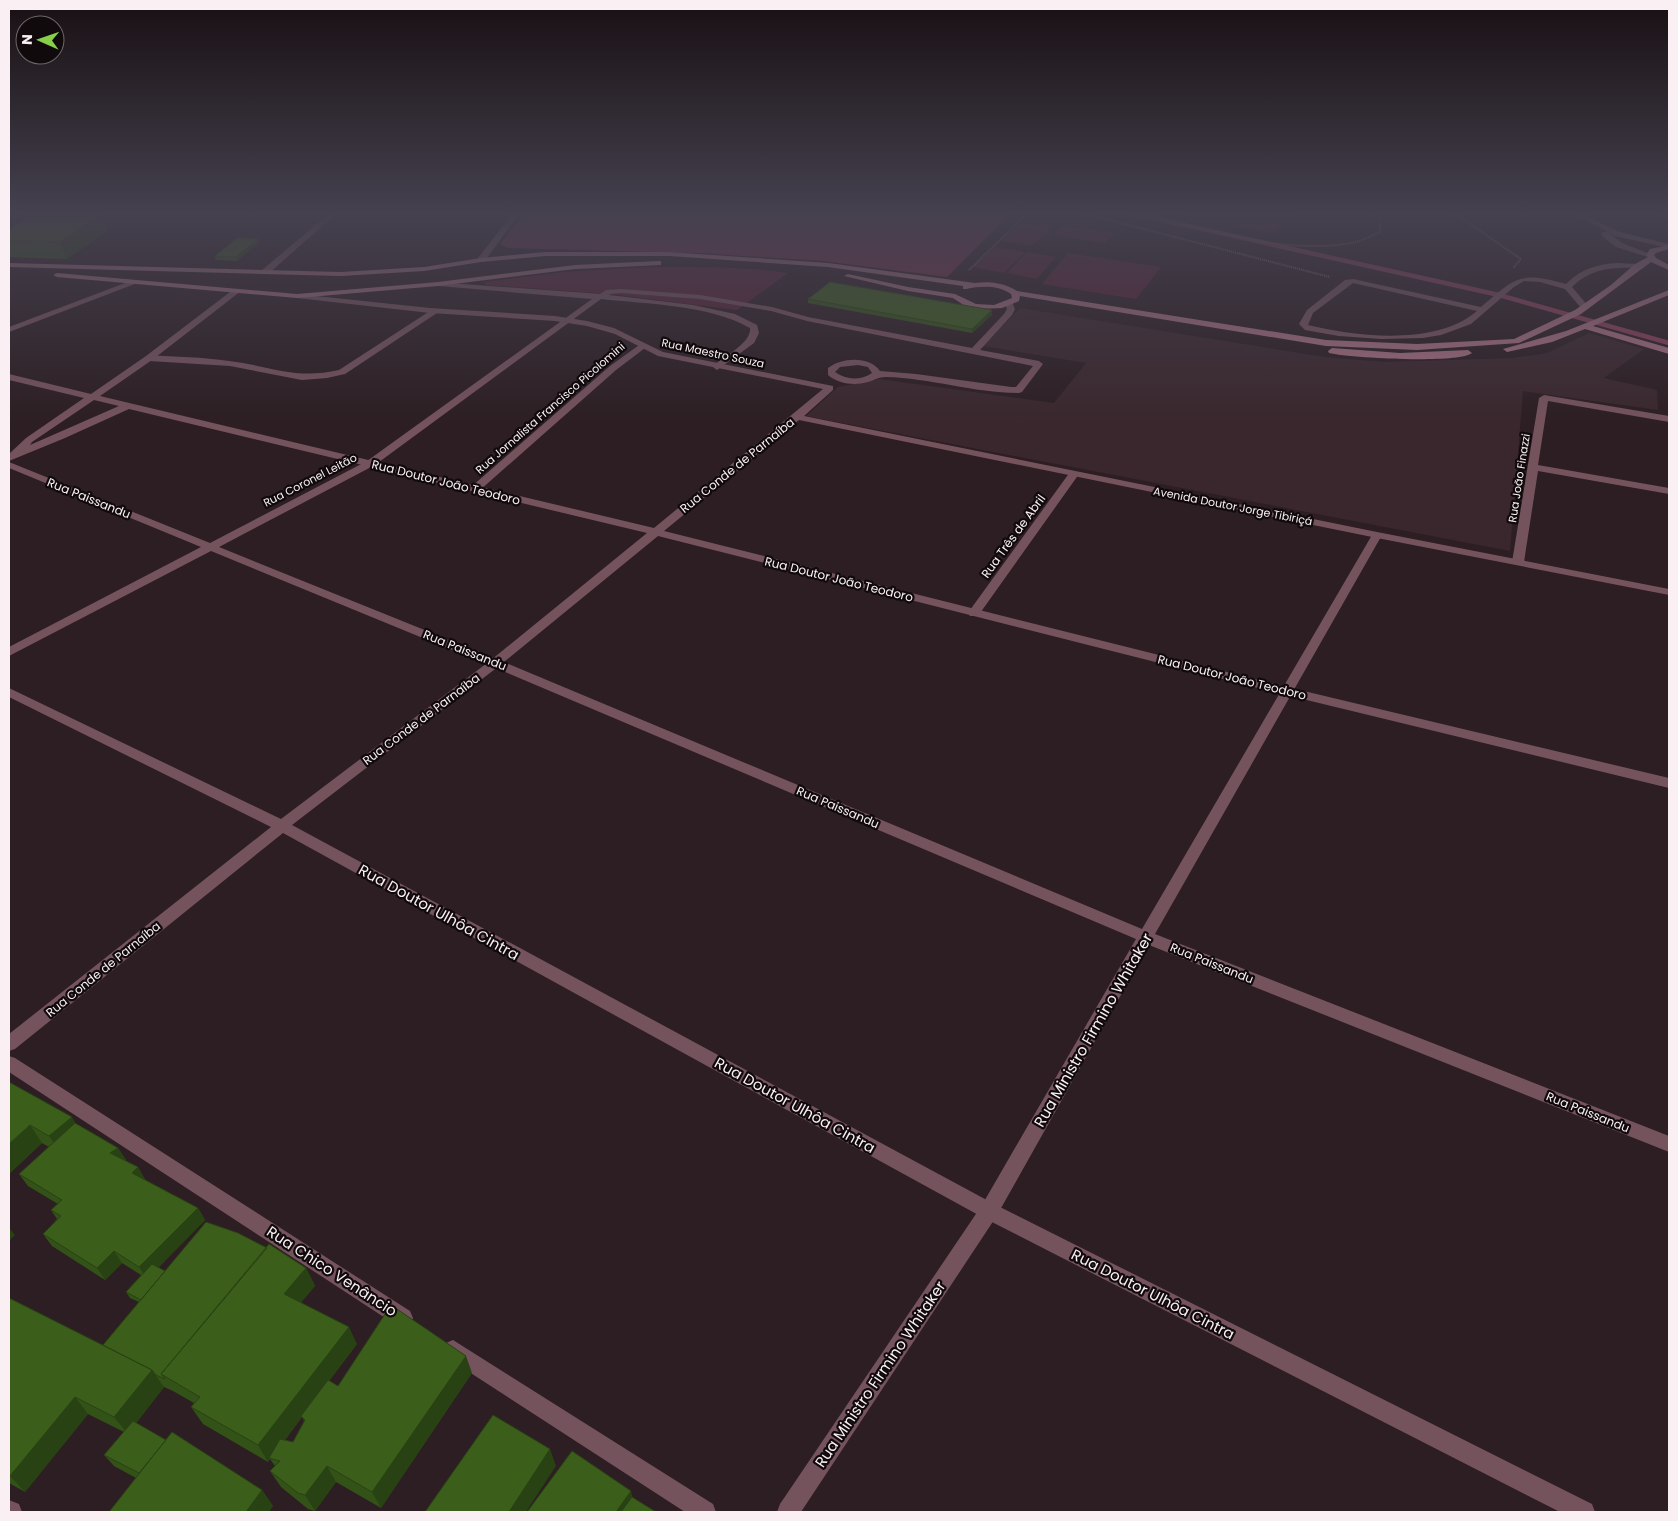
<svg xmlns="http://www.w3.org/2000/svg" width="1678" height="1521" font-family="Poppins,sans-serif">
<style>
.built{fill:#3a272d}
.green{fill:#572235}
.forest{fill:#742d47}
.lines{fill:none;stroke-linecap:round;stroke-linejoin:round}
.stream{stroke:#883f59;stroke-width:4.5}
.path{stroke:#796d70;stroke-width:2;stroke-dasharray:1 1;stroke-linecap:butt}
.service{fill:#75535d;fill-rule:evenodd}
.minor{fill:#75535d;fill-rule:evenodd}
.tertiary{fill:#75535d;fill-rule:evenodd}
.secondary{fill:#a36e7e;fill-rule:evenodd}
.wall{fill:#335217;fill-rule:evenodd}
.shaded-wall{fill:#294213}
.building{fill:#3b5f1b;stroke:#294213}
.labels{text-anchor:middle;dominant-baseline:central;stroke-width:4.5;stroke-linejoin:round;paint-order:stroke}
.far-street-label{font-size:11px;fill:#faf0f3;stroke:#100a0c}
.street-label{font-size:12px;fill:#faf0f3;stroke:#100a0c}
.near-street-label{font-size:15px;fill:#faf0f3;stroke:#100a0c}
</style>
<rect width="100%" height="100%" fill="#2c1e22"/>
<path class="built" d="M1020,308L1325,357L1385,362L1513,358L1547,353L1589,333L1644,349L1604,378L1657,390L1658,410L1523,391L1510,551L806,416L838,387L879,379L1054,403L1086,363L983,346Z"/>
<path class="green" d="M1178,213H1302L1270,233Z
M1021,223L1052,228L1032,246L1003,241Z
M1061,226L1115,233L1105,243L1053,235Z
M995,247L1025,252L1004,273L973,267Z
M1027,252L1056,257L1037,279L1007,273Z
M1068,253L1161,267L1136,299L1042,284Z
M646,267C693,267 741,266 788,273L737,310L610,294L487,285L483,282L563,272Z"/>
<path class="forest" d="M524,213H1011L947,277L823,261L698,253L508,248L500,244Z"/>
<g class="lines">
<path class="stream" d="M1130,213L1499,295L1669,343"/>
<path class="path" d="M1082,213L1330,277
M1141,213C1208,229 1282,255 1352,243C1361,241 1371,236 1380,232V220L1373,213
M1445,213L1457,215
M1457,213V215L1521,259L1513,268
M969,270L1028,213"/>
<path class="service" d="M1618,263L1638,264L1642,266L1638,268C1613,267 1591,268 1572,287L1589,307L1585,309H1582L1565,289L1540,282L1524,281L1514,287L1471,324L1441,335L1423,338L1381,339L1339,336L1305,330L1299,324L1307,310L1345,280L1353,279L1481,307C1516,277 1520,271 1566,284C1581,269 1597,264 1618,263ZM1353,283L1477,311C1436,346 1357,337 1308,325L1313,313Z
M621,289L700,295L772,307L808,317L972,348L1004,314L1007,309L1005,304L1009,302H1012L1015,309L1012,315L980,350L1039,361L1043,364L1022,392L1019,393C974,393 930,378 886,377C878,377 875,380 868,382C854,386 839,384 828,375V368C842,357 870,356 880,371L916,374L1011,387H1016L1033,366L807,321L771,311L700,299L621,293L611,294L601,298L597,296L606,290ZM858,365L868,367L872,373C860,381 846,380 835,372L840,367Z"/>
<path class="minor" d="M133,280L140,282L9,332V327Z
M435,282L601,294L693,305L735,314L757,325L759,333L754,343L717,370L713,367L714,365C724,357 752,342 750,328C710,305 647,304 601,299L375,465L219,547L499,660L1142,929L1372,535L1373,533H1381L1382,535L1155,934L1669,1136V1152L1149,945L996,1217L801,1512H777L780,1504L982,1205L1136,939L491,666L211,551L9,656V647L201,547L9,468V462L210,543L367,461L592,299L438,286L434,284Z
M433,309L440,311L345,374L327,378L302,380L230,366L149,361L145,358L149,355C176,357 203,357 229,361C271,366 296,380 339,370Z
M642,343L645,344V348L616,370L479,491H471L470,489L471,487L610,366Z
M1544,395L1669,416V422L1548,401L1538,465L1669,488V494L1538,471L1524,562L1518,565L1512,562L1539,398Z
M1074,471L1079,474L978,616H970L968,613L970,610L1070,472Z
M9,1500L19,1504L22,1512H9Z"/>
<path class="tertiary" d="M330,213H337L268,274H262V270Z
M513,213H520L484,262H478V258Z
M1578,214H1582L1620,232L1669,244V248L1615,236L1578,216Z
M1602,232H1608L1622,243L1655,256L1651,258L1616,247L1602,236Z
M234,289L241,291L152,360L100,396L654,528L823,389L658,356L615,334L587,326L555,321L430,313L297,298L293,296L297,294L430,308L555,316L587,321L614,328L663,352L833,386V390L804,416L1377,532L1669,589V595L1377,538L799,420L664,531L1287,687L1669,778V788L1286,695L658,536L499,666L292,825L996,1205L1592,1504L1595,1512H1560L982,1217L283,833L15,1049L9,1051V1034L271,827L9,697V688L281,819L491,660L647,533L129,409L65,438L9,461V454L26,438L84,398L9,380V374L91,394L146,356ZM94,400L119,406L30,445L32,442Z
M9,1056L15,1058L410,1311L413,1318L410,1325L403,1328L396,1325L9,1072Z
M453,1340L713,1504L716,1512H685L446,1357L442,1350L446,1343Z"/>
<path class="secondary" d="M1669,245V249L1656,253L1654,255L1656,258L1669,265V270L1651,262L1581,314L1519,343L1417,350L1326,346L1020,296L1019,301L1002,308L976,309L965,306L953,298L908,291L844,276L848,274L908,287L955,294L976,304L994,305L1012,298L1011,294C997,285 982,286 966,289H963V286L828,267L669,256H545L481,262L424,271L341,276L9,267V263L341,272L424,267L481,258L545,252H669L828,263L975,283C990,281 1004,283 1017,291L1326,340L1417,344L1514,339L1575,310L1611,285L1635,264L1648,257L1646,255L1650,249Z
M658,261H661V265L575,269L438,286L297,298L57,277L53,275L57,273L297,294L438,282L575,265Z
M1669,290V295L1593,326L1669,348V354L1585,329L1552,342L1507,352L1503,349L1566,331Z
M1332,348L1400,353L1468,350L1472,353C1458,364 1350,358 1329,353L1328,351Z"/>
</g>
<path class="wall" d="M1661,213H1669V222L1660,217Z
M101,215L107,231L67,259L9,257V229Z
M258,239L259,243L237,261L216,260L215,256Z
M808,299L992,310V315L972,333L808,303Z
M9,1082L75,1123L118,1148L126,1160L125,1161L138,1167L145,1180L198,1208L205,1220L158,1268L165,1271L306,1268L315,1286L301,1302L357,1344L329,1381L338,1386L472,1373L381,1508L336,1482L315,1511L308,1509L281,1487L270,1471L275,1466L270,1459L268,1462L203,1424L191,1407L194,1403L173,1391L164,1387L136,1423L166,1440L262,1490L273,1506L136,1478L114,1466L104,1455L124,1432L88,1414L25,1492L9,1483V1298L103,1345L139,1302L130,1298L126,1292L141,1275L122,1263L105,1280L52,1246L43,1234L57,1219L51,1210L58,1204L28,1186L19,1174L49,1147L42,1143L9,1174ZM302,1417L304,1421L293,1442L285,1440Z"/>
<path class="shaded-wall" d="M101,215L107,231L67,259L60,242Z
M258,239L259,243L237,261L236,257Z
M992,310V315L972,333V329Z
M72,1117L83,1136L62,1154L49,1136Z
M30,1125L42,1143L9,1174V1144Z
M118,1148L126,1160L117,1165L110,1153Z
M138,1167L145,1179L139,1185L132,1173Z
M198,1208L205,1220L147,1279L139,1267Z
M9,1228L15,1235L9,1241Z
M114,1251L122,1263L105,1280L97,1268Z
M306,1268L315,1286L294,1311L284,1294Z
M349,1327L357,1344L302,1417L301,1416L302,1417L271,1458H269L270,1459L268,1462L258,1445Z
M466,1356L472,1373L381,1508L372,1492Z
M152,1370L164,1387L128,1434L114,1417Z
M75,1397L88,1414L25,1492L10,1476Z
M550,1449L556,1466L526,1512H509Z
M327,1466L336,1482L315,1511L305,1495Z
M262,1490L273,1506L269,1512H246Z
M631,1491L635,1507L631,1512H616Z"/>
<path class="building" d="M36,213H53L101,215L60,242L9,240V229Z
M237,238L258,239L236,257L215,256Z
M830,282L992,310L972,329L808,299Z
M9,1082L72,1117L49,1136L30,1125L9,1144Z
M75,1123L118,1148L110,1153L138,1167L132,1173L198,1208L139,1267L114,1251L97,1268L43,1234L61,1216L51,1210L62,1200L19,1174Z
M206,1222L238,1233L267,1248L161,1374L165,1379L156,1375L152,1370L103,1345Z
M269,1244L306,1268L284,1294L349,1327L258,1445L191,1407L200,1397L161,1374Z
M152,1264L165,1271L141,1300L126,1292Z
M9,1298L152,1370L114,1417L75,1397L10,1476L9,1475Z
M391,1305L466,1356L372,1492L327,1466L305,1495L298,1493L270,1471L280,1461L269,1458L280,1439L293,1442L305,1420L301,1416L328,1380L338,1386Z
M493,1415L550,1449L509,1512H425Z
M133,1421L166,1440L139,1473L104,1455Z
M172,1432L262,1490L246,1512H109Z
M572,1451L631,1491L616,1512H527Z
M632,1497L656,1512H621Z"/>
<linearGradient id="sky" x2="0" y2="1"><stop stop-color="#181013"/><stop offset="0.5" stop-color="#45414f"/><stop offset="1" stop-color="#45414f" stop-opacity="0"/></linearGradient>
<rect width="1678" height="426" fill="url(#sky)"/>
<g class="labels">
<g class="far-street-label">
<text transform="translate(713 353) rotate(12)">Rua Maestro Souza</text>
<text transform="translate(550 408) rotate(-41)">Rua Jornalista Francisco Picolomini</text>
<text transform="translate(1519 478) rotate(-81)">Rua João Finazzi</text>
<text transform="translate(310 480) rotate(-27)">Rua Coronel Leitão</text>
<text transform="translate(1233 506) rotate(11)">Avenida Doutor Jorge Tibiriçá</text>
</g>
<g class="street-label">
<text transform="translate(737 465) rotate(-39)">Rua Conde de Parnaíba</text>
<text transform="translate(446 482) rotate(14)">Rua Doutor João Teodoro</text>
<text transform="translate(89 498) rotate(22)">Rua Paissandu</text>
<text transform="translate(1013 536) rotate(-54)">Rua Três de Abril</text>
<text transform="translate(839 579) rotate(14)">Rua Doutor João Teodoro</text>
<text transform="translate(465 650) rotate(22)">Rua Paissandu</text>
<text transform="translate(1232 677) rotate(14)">Rua Doutor João Teodoro</text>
<text transform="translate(421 719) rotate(-37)">Rua Conde de Parnaíba</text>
<text transform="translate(838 807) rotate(23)">Rua Paissandu</text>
<text transform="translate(1212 963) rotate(22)">Rua Paissandu</text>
<text transform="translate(103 969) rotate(-39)">Rua Conde de Parnaíba</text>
<text transform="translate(1588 1112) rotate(22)">Rua Paissandu</text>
</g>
<g class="near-street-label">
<text transform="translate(439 912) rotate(29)">Rua Doutor Ulhôa Cintra</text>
<text transform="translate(1093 1030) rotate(-60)">Rua Ministro Firmino Whitaker</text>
<text transform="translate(795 1105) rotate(29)">Rua Doutor Ulhôa Cintra</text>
<text transform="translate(332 1271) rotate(33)">Rua Chico Venâncio</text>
<text transform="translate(1153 1294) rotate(27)">Rua Doutor Ulhôa Cintra</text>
<text transform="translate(880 1374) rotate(-56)">Rua Ministro Firmino Whitaker</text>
</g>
</g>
<rect width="1678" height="1521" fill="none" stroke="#faf0f3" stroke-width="20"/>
<g transform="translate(40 40) rotate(272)"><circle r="24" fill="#100a0c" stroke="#6e6668"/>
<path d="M0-4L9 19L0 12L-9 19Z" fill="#88cf49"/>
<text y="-8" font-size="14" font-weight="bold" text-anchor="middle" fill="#faf0f3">N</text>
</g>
</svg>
